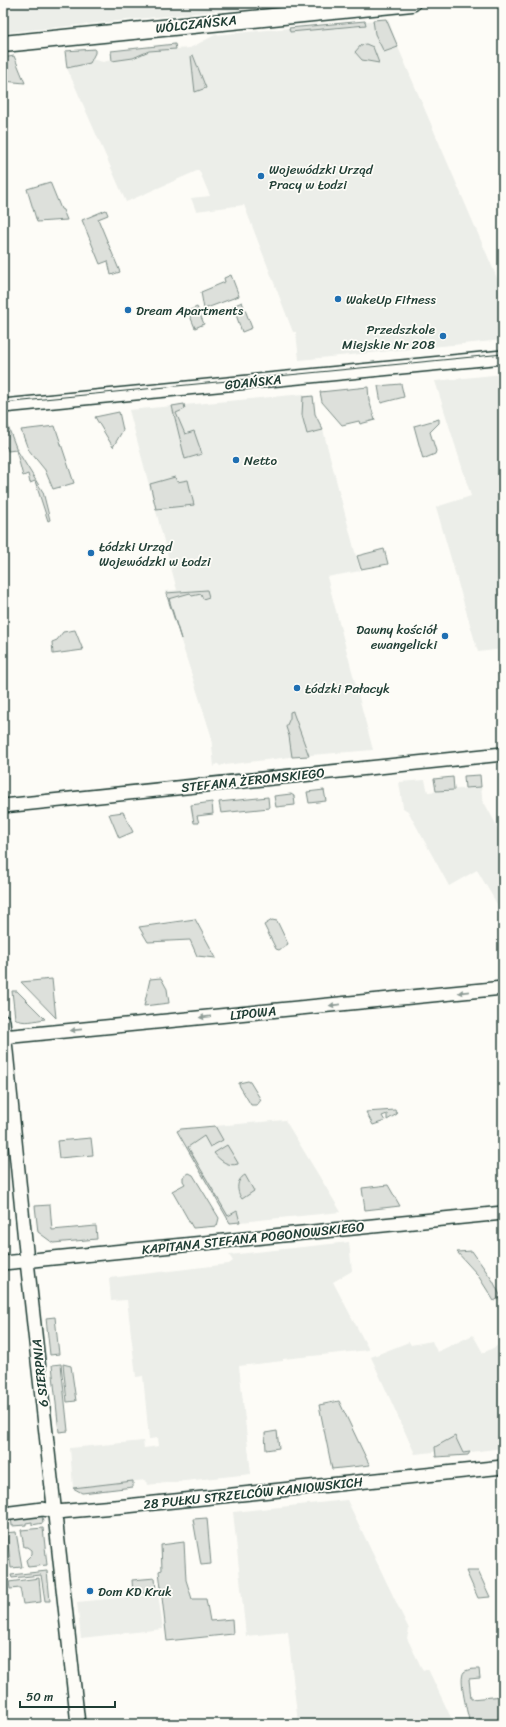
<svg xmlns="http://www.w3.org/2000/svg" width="506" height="1727" font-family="Sriracha,sans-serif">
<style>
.built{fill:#eceee9}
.green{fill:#dde0db;stroke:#7e8e88}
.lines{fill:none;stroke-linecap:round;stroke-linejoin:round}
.minor-casing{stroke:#1f3d34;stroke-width:16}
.major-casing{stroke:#1f3d34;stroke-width:19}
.minor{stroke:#fdfcf7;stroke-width:13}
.major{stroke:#fdfcf7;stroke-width:16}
.tram{stroke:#1f3d34;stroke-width:1}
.oneway{fill:#8e9c96}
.poi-dot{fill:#1f6fb2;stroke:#fdfcf7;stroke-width:1.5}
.labels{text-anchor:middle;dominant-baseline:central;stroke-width:3.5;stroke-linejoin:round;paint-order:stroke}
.street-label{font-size:13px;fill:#1f3d34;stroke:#fdfcf7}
.poi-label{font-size:13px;fill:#1f3d34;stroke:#fdfcf7;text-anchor:start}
</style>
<rect width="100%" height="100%" fill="#fdfcf7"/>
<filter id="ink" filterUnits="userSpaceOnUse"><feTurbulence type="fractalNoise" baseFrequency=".025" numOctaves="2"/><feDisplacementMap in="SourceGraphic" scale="8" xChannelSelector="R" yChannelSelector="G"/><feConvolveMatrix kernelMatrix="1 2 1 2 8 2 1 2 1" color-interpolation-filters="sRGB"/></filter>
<g filter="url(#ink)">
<path class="built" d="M3,3H293L3,33Z
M388,19L398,47L503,292V340L299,360L296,332H293L244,205L196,211L191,198L210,196L199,170L126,202L67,68L65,51L95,49V53L92,59L103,62L149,51L190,48L215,35Z
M503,374V649L478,652L436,507L471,496L435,381Z
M304,394L302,415L307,434L323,430L360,571L327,577L373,750L298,756L225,765V764L220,766L218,764H216L214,767L211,735L165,591L177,590L129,410Z
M425,780L428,792L481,787L483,804H485L503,837V914L477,870L449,886L408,811L403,808L399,782Z
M285,1120L341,1212L230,1223L177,1131L181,1129Z
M349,1242L352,1271L333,1282L369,1350L283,1359V1361L239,1366L251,1474L147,1485L146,1480L73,1488L70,1448L143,1441L144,1448L159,1446L158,1438L149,1439L143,1376L136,1377L127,1300L111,1301L109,1278L229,1264L233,1261L229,1255Z
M473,1335L483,1353L503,1343V1448L463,1453L461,1449L415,1454L371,1357L409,1342L411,1345L432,1341L437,1352Z
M347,1500L409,1629L407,1638L423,1671L428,1669L454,1724H298L288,1632L246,1636L233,1512Z
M158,1594L163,1629L81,1638L77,1602Z"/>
<path class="green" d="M386,19L398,47L384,52L375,34L373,20Z
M365,21L366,25L290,32L289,28Z
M175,44L176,49L149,51L133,58L112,61L111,51Z
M366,44L373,47L379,63L362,60L355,52L361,45Z
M95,49V53L90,63L67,68L65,51Z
M193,55L206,88L195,92L191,56Z
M14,56L25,83L3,81V58Z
M50,182L61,209L63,210L67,220L37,222L27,189Z
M106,210L108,215L98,219L120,272L111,275L108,261L100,264L82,220Z
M231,275L239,296L204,309L201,292L225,282L224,278Z
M242,302L252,328L242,332L233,306Z
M197,307L204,324L195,328L188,311Z
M401,384L404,397L381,403L378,386Z
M368,387L369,400L375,420L360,424L359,421L342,425L322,402L320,392Z
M313,396L315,414L323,430L307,434L302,415L303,397Z
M184,404L185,409L176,413L185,434L194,431L202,454L185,459L172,406Z
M119,412L123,430L113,447L95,417Z
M439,419V423L430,432L436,451L435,454L423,459L414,426Z
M3,423L7,424L17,450L43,492L50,520L48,521L35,481L30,483L28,474L23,476L16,450L8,451L7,447H3Z
M55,426L74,483L53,489L45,470L28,449L21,430Z
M175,477L177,482L188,480L194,505L156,509L150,484Z
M384,549L388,564L361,569L357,556Z
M207,590L209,597L203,599L201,594L192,596L190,593L169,599L181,639L166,593Z
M75,630L83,650L53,654L52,642L57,640L63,632Z
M293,711V712L309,756L292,757L289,736L286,727L290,718V712Z
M480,775L481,787L465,788L464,776Z
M453,777L454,790L436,791L434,779Z
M324,790L326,801L309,803L307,792Z
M291,794L294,796L295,805L276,807L274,796Z
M268,797L269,808L221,813L219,802Z
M212,802L213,814L197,816L199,823H194L191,805Z
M123,812L133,832L119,838L109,814Z
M195,919L216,958L197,956L190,940L148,942L139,927Z
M272,920L277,921L288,944L279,950L276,949L264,925Z
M161,978L167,989L169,1003L144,1006L150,979Z
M52,979L56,1018L21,982Z
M12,991H17L45,1019C36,1020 22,1025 15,1018Z
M248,1081L250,1082L261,1100L257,1105H251L239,1085V1083Z
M395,1110L397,1114L387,1120V1114L382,1116L385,1121L373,1125L366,1112Z
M215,1126L223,1140L210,1147L204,1136L188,1147L228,1216L237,1211L240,1222L230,1223L177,1131L181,1129Z
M91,1138L93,1155L59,1158L57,1141Z
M227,1145L238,1163V1164C229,1167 220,1161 214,1153Z
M189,1173L193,1175L219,1218L217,1226L193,1228L172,1191L185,1184L183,1181V1177Z
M245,1175L254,1191L242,1199C236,1191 236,1180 245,1175Z
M388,1185L400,1206L365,1210L362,1188Z
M50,1205L52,1230L96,1226L97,1239L53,1243L38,1232L35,1206Z
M472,1251L493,1281L501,1297L494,1301L477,1274L457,1252Z
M55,1317L59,1354L50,1355L46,1318Z
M61,1364L68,1431L59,1432L52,1365Z
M63,1364L71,1366L76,1401L67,1402Z
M339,1401L368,1462L370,1465L332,1469L319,1405Z
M277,1431L279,1448L266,1450L265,1433Z
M455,1436L463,1453L470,1452L468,1455L436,1457L435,1447Z
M133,1481V1487L82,1493L73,1488Z
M39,1515L42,1516L43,1523L32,1525V1522L26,1523V1525L12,1526L11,1517Z
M207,1518L211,1564L201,1565L193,1519Z
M43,1528L47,1565L28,1567L26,1560L32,1554V1550L28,1547H24L21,1530Z
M16,1532L22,1567L11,1568L7,1536H3V1533Z
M184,1542L186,1580L192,1599H206L210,1621L232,1619L233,1634L167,1641L159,1571L162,1570L161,1545Z
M47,1571L50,1601H45L41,1575L12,1578L11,1575Z
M466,1571H478L490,1597L478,1598Z
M39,1578L41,1602L23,1604L20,1588L10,1589L9,1582Z
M155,1578L156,1592L133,1594L132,1580Z
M479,1669L480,1678L469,1679L471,1699L503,1696V1724H470C468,1715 458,1679 464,1672C468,1669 474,1669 479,1669Z"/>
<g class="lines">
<g class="minor-casing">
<path id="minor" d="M3,406L503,357
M3,806L503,754
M3,1021L27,1261L78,1724
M3,1037L503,988
M3,1263L503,1213
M3,1514L43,1509L56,1512L126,1506L503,1467"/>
</g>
<g class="major-casing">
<path id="major" d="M3,44L412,3"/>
</g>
<use href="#minor" class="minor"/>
<use href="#major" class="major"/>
<path class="tram" d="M3,403L503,354"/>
</g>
<defs><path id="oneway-solid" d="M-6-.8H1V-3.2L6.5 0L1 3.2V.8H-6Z"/></defs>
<g class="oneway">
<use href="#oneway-solid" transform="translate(464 992) rotate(174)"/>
<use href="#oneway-solid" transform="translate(335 1005) rotate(174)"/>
<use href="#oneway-solid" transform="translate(205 1017) rotate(174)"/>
<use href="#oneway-solid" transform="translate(76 1030) rotate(174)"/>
</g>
</g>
<g class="poi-dot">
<circle cx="261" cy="176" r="4"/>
<circle cx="338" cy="299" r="4"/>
<circle cx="128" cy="310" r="4"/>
<circle cx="443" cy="336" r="4"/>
<circle cx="236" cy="460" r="4"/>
<circle cx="91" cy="553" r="4"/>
<circle cx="445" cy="636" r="4"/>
<circle cx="297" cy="688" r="4"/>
<circle cx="90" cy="1591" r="4"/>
</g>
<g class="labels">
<g class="street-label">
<text transform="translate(196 24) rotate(-6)">WÓLCZAŃSKA</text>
<text transform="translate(253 382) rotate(-6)">GDAŃSKA</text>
<text transform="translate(253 780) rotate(-6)">STEFANA ŻEROMSKIEGO</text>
<text transform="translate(253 1013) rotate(-6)">LIPOWA</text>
<text transform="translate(253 1238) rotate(-6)">KAPITANA STEFANA POGONOWSKIEGO</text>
<text transform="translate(40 1373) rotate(-96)">6 SIERPNIA</text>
<text transform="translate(253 1493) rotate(-6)">28 PUŁKU STRZELCÓW KANIOWSKICH</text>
</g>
<g class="poi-label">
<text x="269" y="169">Wojewódzki Urząd<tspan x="269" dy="15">Pracy w Łodzi</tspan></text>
<text x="346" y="299">WakeUp Fitness</text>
<text x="136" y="310">Dream Apartments</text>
<text x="435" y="329" text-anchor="end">Przedszkole<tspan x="435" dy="15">Miejskie Nr 208</tspan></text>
<text x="244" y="460">Netto</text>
<text x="99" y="546">Łódzki Urząd<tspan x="99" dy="15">Wojewódzki w Łodzi</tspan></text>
<text x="437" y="629" text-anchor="end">Dawny kościół<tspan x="437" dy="15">ewangelicki</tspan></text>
<text x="305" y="688">Łódzki Pałacyk</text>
<text x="98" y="1591">Dom KD Kruk</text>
</g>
</g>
<rect width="506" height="1727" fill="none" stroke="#fdfcf7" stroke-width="16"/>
<rect x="8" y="8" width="490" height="1711" fill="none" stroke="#1f3d34" stroke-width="1.5" filter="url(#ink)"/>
<path d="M20 1701v6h95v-6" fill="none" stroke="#1f3d34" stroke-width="2"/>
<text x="26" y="1701" font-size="12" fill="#1f3d34" stroke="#fdfcf7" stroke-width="3" paint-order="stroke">50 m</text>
</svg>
